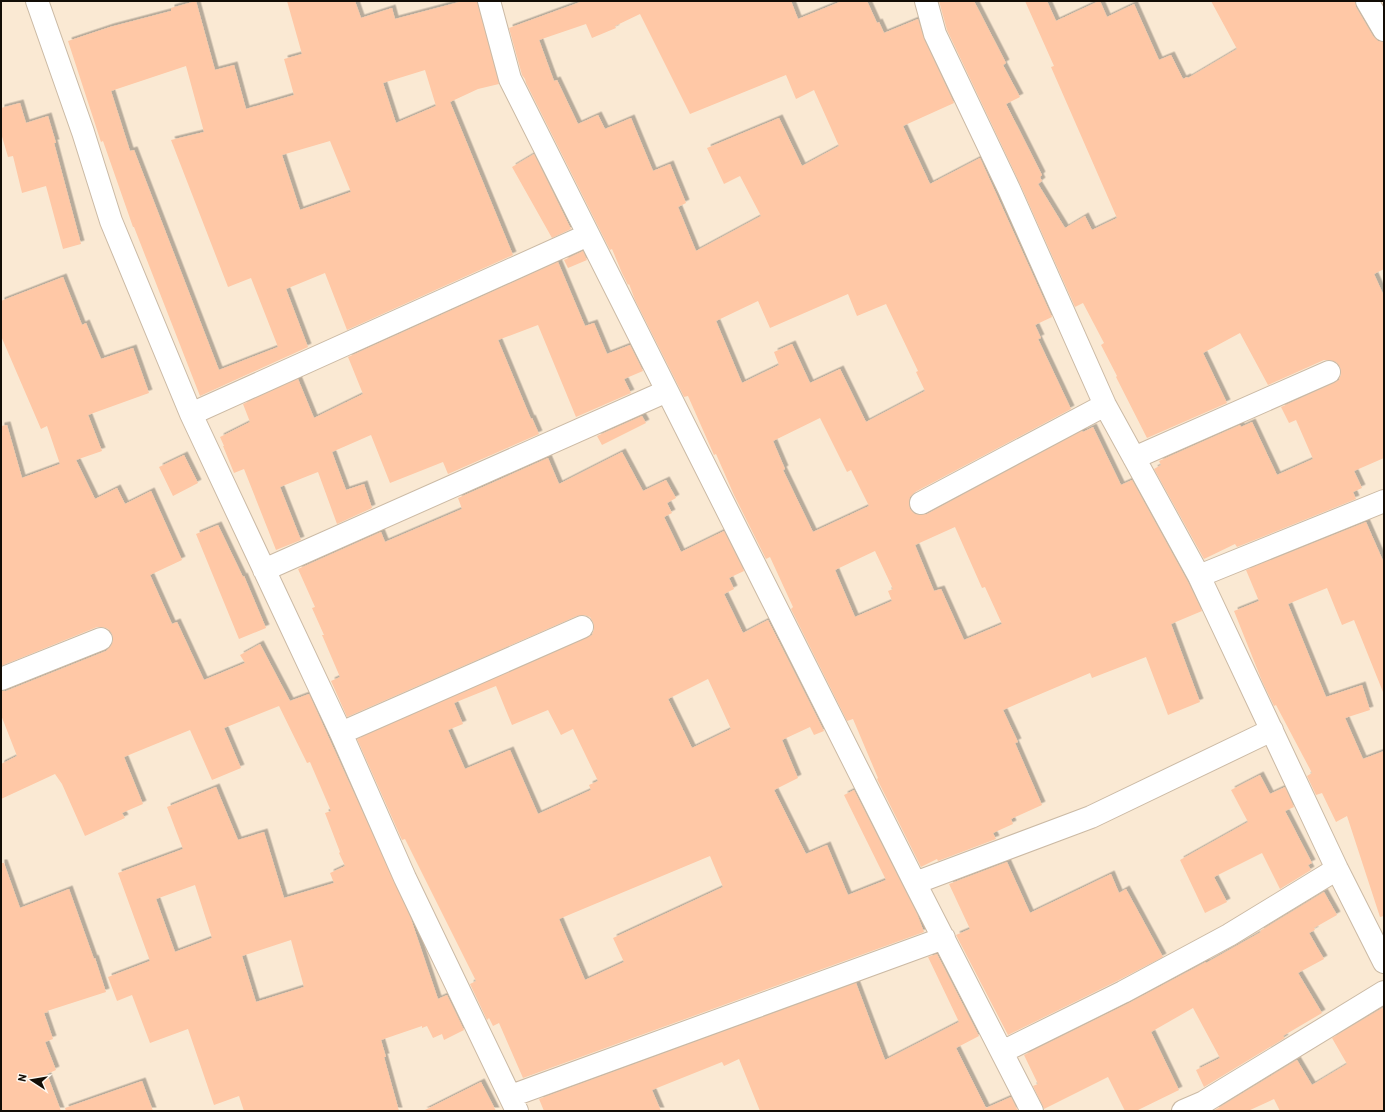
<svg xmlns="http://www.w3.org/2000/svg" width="1385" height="1112" font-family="Barlow,sans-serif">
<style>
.building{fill:#ffc8a6;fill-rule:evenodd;filter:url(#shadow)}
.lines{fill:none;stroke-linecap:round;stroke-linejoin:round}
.minor-casing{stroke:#cbbaa5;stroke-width:24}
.minor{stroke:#fff;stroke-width:22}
</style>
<defs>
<filter id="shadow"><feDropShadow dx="3.5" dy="-3.5" stdDeviation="0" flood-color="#0004"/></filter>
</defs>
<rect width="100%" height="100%" fill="#fae9d3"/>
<path class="building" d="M196,1L215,70L234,65L246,109L294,95L284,59L302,54L287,1H355L361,18L392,8L395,19L463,1H477L499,84L478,89L450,102L513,255L347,330L325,273L286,289L308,347L200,396L134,227H133L103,141L101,142L68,41L110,27L171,11V8ZM186,66L204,132L171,140L228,287L251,278L278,347L219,370L134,150L130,151L111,91ZM425,70L436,106L396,123L383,83ZM330,141L351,192L300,210L282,155Z
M583,1H791L798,19L842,1H867L877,23L879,22L884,33L918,19L924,39L954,103L903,126L930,184L980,158L1052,317L1035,325L1041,338L1038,339L1071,409L915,492L910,497L909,502L910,509L915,514L921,515L927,514L1082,431L1083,432L1093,427L1121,485L1132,480L1188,582L1202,611L1171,624L1200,702L1168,715L1146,657L1092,678L1090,673L1003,710L1018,742L1015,743L1042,805L1011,819L1013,824L993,833L996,839L938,861L937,859L921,867L877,779L878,778L853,719L847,721L791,609L793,607L770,557L766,559L734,495L716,454L714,455L688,396L684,397L635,300L629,284L628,285L622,273L612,249L610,250L526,83L525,79L522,75L509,28ZM640,14L690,114L786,75L796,99L814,90L839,146L802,166L779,118L707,148L724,184L740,176L761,216L696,251L678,207L686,203L670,164L653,171L631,118L605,129L598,115L578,124L557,80L554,81L539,40L586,24L592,38L616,28L615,26ZM848,294L857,316L886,304L918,371L916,372L925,391L866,422L840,369L810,383L792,344L774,352L779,365L742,383L716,321L758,301L770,328ZM820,418L847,472L851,470L869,506L813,532L783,470L785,469L773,441ZM955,527L982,588L985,587L1002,624L964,640L941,589L934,591L915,545ZM875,551L893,589L888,591L892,601L855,617L835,570Z
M939,1H974L1006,63L1003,65L1020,97L1006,104L1042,175L1040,177L1042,181L1038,184L1065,228L1085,216L1092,230L1117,218L1051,67L1054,66L1025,1H1047L1056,21L1099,1H1100L1107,17L1134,4L1159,60L1171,55L1183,79L1187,77L1188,78L1237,49L1211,1H1355L1356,7L1373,36L1378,41L1384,42V269L1374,274L1384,296V458L1354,471L1362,488L1353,492L1356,499L1237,547L1235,544L1204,559L1154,469L1161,465L1159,461L1240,425L1241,427L1252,422L1277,475L1313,459L1296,420L1289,423L1281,407L1334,383L1339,380L1341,374L1340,367L1336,362L1330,360H1324L1268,385L1240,333L1203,353L1227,403L1147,438L1116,377L1117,376L1101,345L1104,343L1083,303L1075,307L1020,184L947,30Z
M20,103L26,123L48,116L56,143H54L81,244L63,249L46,186L22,193L13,156L8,157L1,133V108Z
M534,154L571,229L552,238L512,167Z
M583,251L587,260L568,268L564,260Z
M558,262L585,326L594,323L607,354L630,345L643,371L624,379L631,393L576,417L538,325L498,340L531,419L532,418L539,434L448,474L443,462L390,483L371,435L332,452L346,490L364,484L372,508L337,524L318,472L280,487L301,540L276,550L244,469L234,473L223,446H224L220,437L250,422L243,404L298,379L314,418L363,394L348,357Z
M63,277L82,325L86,323L101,359L133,348L149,393L88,415L102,451L76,460L95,499L117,488L125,504L151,491L182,560L150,575L172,624L177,622L204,680L245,663L240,655L260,644L290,701L309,694L411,919L438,999L447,995L464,1030L444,1040L442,1034L433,1038L427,1026L422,1028V1026L381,1040L386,1057H384L399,1111H244L239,1096L214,1105L188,1029L150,1043L132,995L117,1001L108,977L150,961L118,873L183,849L167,807L216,787L238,840L264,832L284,898L334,883L330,873L345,866L339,853L340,852L325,813L331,811L310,762L307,763L279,706L224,728L241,768L212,780L190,730L124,757L143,804L122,813L125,818L85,836L62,784L55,774L1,799V764L17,756L1,715V691H6L106,651L111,646L113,640L112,634L108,629L103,627H97L1,666V426L7,425L22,478L60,464L47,426L41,429L1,336V301ZM195,885L212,938L175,952L156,899ZM291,940L304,987L256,1002L242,956Z
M642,416L646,423L602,445L597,436Z
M622,452L643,491L666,480L676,498L667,503L672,513L664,517L681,552L724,531L744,571L729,578L734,589L724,594L743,633L768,620L824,731L814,735L810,727L782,740L798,778L774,790L806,854L827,845L848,895L886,880L844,795L854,790L917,914L924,932L523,1078L499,1023L493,1026L489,1018L487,1020L470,984L476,981L405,839L402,840L357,739L587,638L592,635L594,629L593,622L590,617L584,615L577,616L347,717L331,681L340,677L322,635H324L312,608L315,607L298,569L381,532L385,542L462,509L458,498L548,458L559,484ZM708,679L731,729L692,748L668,699ZM496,686L512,725L548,710L561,735L573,729L598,781L589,785L591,790L538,814L510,750L465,769L448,730L463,724L454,703ZM710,856L723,887L613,938L624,962L585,980L559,919Z
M184,455L198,483L173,496L159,467Z
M1366,522L1384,563V692H1383L1354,620L1342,625L1327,588L1288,604L1326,697L1362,685L1370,710L1345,718L1363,759L1384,751V916L1380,917L1347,816L1336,822L1322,793L1316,795L1307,776L1312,773L1276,705L1274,706L1262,681L1234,611L1259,601L1246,570Z
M218,525L243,577L244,576L266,628L239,639L196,534Z
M1260,775L1270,794L1285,787L1294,807L1285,811L1312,863L1308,865L1311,870L1280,889L1262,853L1214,877L1227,902L1205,913L1180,860L1248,822L1231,790Z
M1007,862L1030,913L1111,874L1119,893L1126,889L1163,957L1117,981L1008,1035L956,935L970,929L949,884Z
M1,863H4L20,908L69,889L94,959L95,958L106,992L47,1011L48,1012L44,1013L53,1039L45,1042L56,1070L47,1074L61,1111H1Z
M1324,892L1337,915L1314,928L1315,930L1309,933L1324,959L1298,973L1322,1013L1283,1036L1285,1038L1204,1087L1196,1070L1220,1058L1193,1008L1151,1032L1179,1090L1136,1111H1125L1108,1077L1044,1109L1033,1086L1038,1084L1024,1055L1129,1003L1206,962V963L1261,932L1260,931Z
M937,954L979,1036L956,1048L986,1108L1011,1097L1018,1111H760L739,1059L724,1066L722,1062L652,1090L661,1111H544L539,1099L856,983L885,1060L959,1022L928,957Z
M1384,1007V1111H1280L1274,1099L1248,1111H1216L1215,1110L1297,1060L1312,1085L1347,1064L1332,1038Z
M142,1081L153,1111H66L65,1108Z
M481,1082L496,1111H423Z"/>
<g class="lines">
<g class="minor-casing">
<path id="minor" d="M37,1L83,132L111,221L191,414L341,733L405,878L517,1111
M489,1L510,79L915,883L1032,1111
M926,1L935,34L1009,189L1105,405L1199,576L1337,869L1384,962
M1367,1L1384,30
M191,414L588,235
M1134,458L1329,372
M921,503L1105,405
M264,570L667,391
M1199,576L1384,501
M1,679L101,639
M341,733L582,627
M915,883L1091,817L1272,730
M1002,1052L1123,992L1229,935L1337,869
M511,1096L944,938
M1183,1111L1204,1102L1384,992"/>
</g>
<use href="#minor" class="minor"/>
</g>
<rect width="1385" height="1112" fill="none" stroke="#120d06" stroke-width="4"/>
<g transform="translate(32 1080) rotate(282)" stroke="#fff8ef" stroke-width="3" paint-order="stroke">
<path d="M0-3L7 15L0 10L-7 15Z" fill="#120d06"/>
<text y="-6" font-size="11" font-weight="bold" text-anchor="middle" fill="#120d06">N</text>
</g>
</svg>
